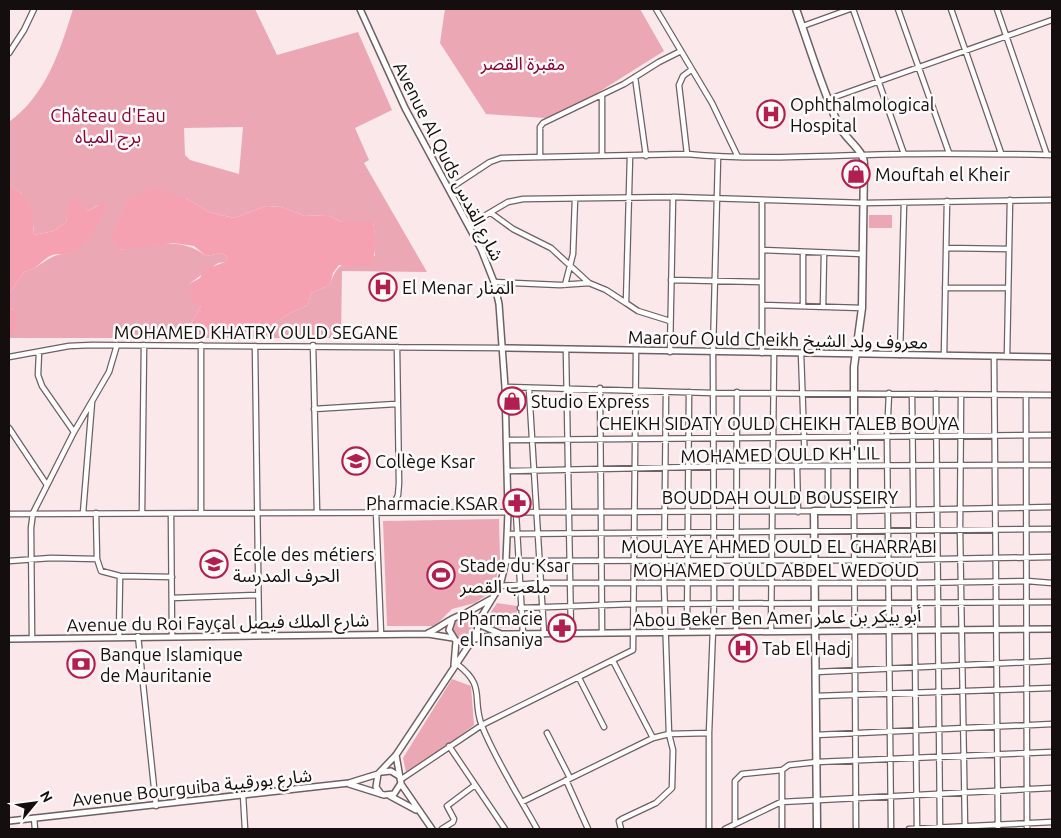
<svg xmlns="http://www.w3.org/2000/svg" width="1061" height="838" font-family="Ubuntu,'Noto Sans Arabic',sans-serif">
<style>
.green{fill:#eba8b4;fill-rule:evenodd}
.forest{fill:#f6a1b1}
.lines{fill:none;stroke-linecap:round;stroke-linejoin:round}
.minor-casing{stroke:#6f6062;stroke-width:7}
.tertiary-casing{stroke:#6f6062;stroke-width:8}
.secondary-casing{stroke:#6f6062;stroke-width:9}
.minor{stroke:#fff;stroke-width:4.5}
.tertiary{stroke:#fff;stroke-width:5}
.secondary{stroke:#fff;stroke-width:6}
.labels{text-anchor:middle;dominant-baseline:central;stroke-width:5;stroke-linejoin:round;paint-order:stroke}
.park-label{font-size:18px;fill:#870438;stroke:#fdfafa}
.poi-label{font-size:18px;fill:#140e0f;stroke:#fdfafa;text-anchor:start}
.street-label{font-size:18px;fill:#140e0f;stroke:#fdfafa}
</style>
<rect width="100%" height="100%" fill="#fae8eb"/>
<path class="green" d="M73,9H255L277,55L358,32L392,110L355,128L369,160L364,163L427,272L342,271L341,338H9V333H14L13,310L9,306V294L24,272C45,266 45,255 69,253L98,205L88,211L83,206L70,201L66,222L54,231L34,235V228L22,194L9,184V122C46,95 60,51 73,9ZM243,127L239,174L190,160L185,155L184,128ZM185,198L209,212L234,218L266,206L281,207L305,216L327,215L342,222H373C376,235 373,244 375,256C352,262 337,258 330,285L311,293L308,305L290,313L264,330L189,327L201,306L189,284L218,263L225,262L228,257L221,253L206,256C181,236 149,245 119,250Z
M445,9H640L664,51L575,107L545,118L486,114L440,43Z
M869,215H892V228H869Z
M499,519L500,560L494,590L475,603L452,609L435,626H387L383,521Z
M497,603L517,606V627L494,628L487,624V618Z
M452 628a12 12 0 1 1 24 0a12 12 0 1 1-24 0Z
M452,679L471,686L474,725L411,773L406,772L403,758Z"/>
<path class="forest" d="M9,184C33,201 33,207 34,235L54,231L66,222L69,201L78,199L88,211L104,202L106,208C99,224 87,246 69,253C63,255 56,253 50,256C38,263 41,267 24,272L9,294Z
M154,187L185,198L209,212L234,218L266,206L281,207L305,216L327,215L342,222H373C376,235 376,254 371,266L339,265L333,273L330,285L311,293L308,305L290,313L264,330L247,335H203L189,327L201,306L193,302L189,284L200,278L204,270L225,262L228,257L221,253L206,256L194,246L173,243L119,250L112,238L117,222L128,200Z
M9,306C18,314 19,322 14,333H9Z"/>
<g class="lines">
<g class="minor-casing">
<path id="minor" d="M656,9L712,103L738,157
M853,9L904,154
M898,9L949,153
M951,9L1001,153
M997,9L1047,155
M803,26L850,9
M9,53L24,30L34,9
M635,77L646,156
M602,95V155
M829,99L1052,20
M687,154L679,85L683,76L691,70
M630,156L626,303L638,311L670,321
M540,157V127L543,123L624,84L659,62L681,51
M449,189L490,162L501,158L687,154C760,161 832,155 904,154C954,153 1003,154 1052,155
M762,200V353
M491,213L513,229L551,248L589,283L606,290L626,303
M469,225L508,202L523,199L673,197L865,203L1052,200
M946,248L1009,249
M762,250L863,254
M803,252V306
M671,280L762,282
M494,282L560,285L589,283
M565,285L573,254L575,199
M945,288H1007
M762,305L862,308
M823,307L824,253
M201,345V513
M313,345L317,512
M255,346L259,634
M566,351L571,633
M39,352L38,375L42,386L74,432
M670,352L673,197
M801,353L805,466
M900,355L904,203
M944,355L947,201
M994,356L998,829
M1007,356L1010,200
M9,357L69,346L92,345L504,348
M505,387L713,393L1052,395
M600,388L602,633
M529,389L544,634
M889,393L887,437L891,829
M912,394L917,829
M936,394L940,829
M961,395L960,529L965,829
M1026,395L1027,829
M314,409L396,404
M9,428L47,485
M506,440L1052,435
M797,466L798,512
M828,466V511
M507,471L736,466L1052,465
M376,512L381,634
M390,512L398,495L399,483L397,347
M516,512L523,634
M83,513L92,402
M96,513L97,559L101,571L120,576L172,577
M142,513L144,345
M9,514L814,511
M171,514L172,636
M508,534L1052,529
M9,561L51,558L97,559
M506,561L888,560L1052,557
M500,586L541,583H914L1027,581L1052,583
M172,598L258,595
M520,608L633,604L1052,602
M687,631L689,392
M736,631L737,392
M771,631L774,353
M119,636L120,576
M138,636L156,806
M32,638L31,528L33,513L74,432L109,372L117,345
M613,661L653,738
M457,664C487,687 471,698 482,726C496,761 519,796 537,829
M816,672L1052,661
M579,678L604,727
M816,696L1052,688
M547,733L570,778
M816,735L1052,724
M449,746L505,829
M782,770L789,765L817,762L1052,752
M782,770V829
M400,780L482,725L633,650L636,351
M566,780L588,829
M243,795L245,829
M522,802L653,738L669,734L709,733
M34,818L35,829
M735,824V781L742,774L782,770
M442,829L453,822L454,819L447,806L475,785
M621,829L619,821L622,819L656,803L672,788L673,750L669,734L664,584L666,392
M709,829V733L714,603L713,352L718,157
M725,829L781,802L1052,788
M856,829L854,511L1052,507
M909,829L1052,822"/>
</g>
<g class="tertiary-casing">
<path id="tertiary" d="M360,9L405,108L481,249L494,282L499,304L505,387L508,512L506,561L500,586L478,622
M504,348L1052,357
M466,613L491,599
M478,624L501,634
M428,633C445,626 464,603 478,622L477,636L468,643L456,641L449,630L452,621
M9,639L428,634L453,638
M475,639L501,634L1052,629
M454,665L456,641
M382,772L391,771L399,776
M349,784L384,795L394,794L401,783L396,755
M401,784L432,829
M381,794L376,787L378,774L396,755L471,642
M390,796L416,810
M9,821L349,783L378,774"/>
</g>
<g class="secondary-casing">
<path id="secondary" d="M796,9C810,48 822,89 839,126C846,140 864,150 864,164L862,308L854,367V511H814L817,829"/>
</g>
<use href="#minor" class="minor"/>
<use href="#tertiary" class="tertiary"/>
<use href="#secondary" class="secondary"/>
</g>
<defs>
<g id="hospital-ring" transform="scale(1.4375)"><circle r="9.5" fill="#fdfafa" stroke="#b01f50" stroke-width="1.5"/><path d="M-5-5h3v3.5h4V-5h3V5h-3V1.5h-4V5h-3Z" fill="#b01f50"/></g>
<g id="shop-ring" transform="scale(1.4375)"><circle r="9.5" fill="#fdfafa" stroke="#b01f50" stroke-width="1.5"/><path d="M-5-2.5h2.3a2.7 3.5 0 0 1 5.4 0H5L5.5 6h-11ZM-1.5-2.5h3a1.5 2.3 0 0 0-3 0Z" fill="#b01f50"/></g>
<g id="school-ring" transform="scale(1.4375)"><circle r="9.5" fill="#fdfafa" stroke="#b01f50" stroke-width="1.5"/><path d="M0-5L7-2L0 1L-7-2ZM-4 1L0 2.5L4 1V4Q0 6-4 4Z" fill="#b01f50"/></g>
<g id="pharmacy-ring" transform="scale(1.4375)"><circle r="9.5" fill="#fdfafa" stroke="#b01f50" stroke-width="1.5"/><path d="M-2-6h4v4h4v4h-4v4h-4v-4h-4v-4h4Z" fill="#b01f50"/></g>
<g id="university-ring" transform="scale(1.4375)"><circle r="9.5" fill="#fdfafa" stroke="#b01f50" stroke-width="1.5"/><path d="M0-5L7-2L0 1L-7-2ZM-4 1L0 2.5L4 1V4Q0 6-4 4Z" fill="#b01f50"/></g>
<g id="stadium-ring" transform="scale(1.4375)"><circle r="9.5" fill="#fdfafa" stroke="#b01f50" stroke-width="1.5"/><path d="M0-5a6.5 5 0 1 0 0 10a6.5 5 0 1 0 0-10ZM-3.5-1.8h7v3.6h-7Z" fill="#b01f50"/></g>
<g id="bank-ring" transform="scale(1.4375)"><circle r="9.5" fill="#fdfafa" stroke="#b01f50" stroke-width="1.5"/><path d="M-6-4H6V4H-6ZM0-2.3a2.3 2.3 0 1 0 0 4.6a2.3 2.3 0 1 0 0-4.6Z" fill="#b01f50"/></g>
</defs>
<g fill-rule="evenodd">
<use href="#hospital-ring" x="771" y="114"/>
<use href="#shop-ring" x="856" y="174"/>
<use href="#hospital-ring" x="383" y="287"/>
<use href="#shop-ring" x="512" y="401"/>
<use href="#school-ring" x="356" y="461"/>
<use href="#pharmacy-ring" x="517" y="503"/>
<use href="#university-ring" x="214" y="564"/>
<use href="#stadium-ring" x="441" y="575"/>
<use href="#pharmacy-ring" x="562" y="628"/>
<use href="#hospital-ring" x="743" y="648"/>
<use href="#bank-ring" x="81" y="664"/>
</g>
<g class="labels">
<g class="park-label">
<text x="523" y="63">مقبرة القصر</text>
<text x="108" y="115">Château d'Eau<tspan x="108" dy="21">برج المياه</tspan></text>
</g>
<g class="poi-label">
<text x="790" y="104">Ophthalmological<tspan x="790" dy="21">Hospital</tspan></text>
<text x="875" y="174">Mouftah el Kheir</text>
<text x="402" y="287">El Menar المنار</text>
<text x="531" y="401">Studio Express</text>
<text x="375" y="461">Collège Ksar</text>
<text x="498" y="503" text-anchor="end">Pharmacie KSAR</text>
<text x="233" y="554">École des métiers<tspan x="233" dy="21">الحرف المدرسة</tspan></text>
<text x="460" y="565">Stade du Ksar<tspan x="460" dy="21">ملعب القصر</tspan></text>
<text x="543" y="618" text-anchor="end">Pharmacie<tspan x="543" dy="21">el Insaniya</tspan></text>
<text x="762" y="648">Tab El Hadj</text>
<text x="100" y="654">Banque Islamique<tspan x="100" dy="21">de Mauritanie</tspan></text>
</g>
<g class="street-label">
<text transform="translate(449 161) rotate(63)">Avenue Al Quds شارع القدس</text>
<text x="256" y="332">MOHAMED KHATRY OULD SEGANE</text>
<text transform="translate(778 339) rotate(1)">Maarouf Ould Cheikh معروف ولد الشيخ</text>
<text x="779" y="423">CHEIKH SIDATY OULD CHEIKH TALEB BOUYA</text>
<text transform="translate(780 454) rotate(-1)">MOHAMED OULD KH'LIL</text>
<text x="780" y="497">BOUDDAH OULD BOUSSEIRY</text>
<text x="779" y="546">MOULAYE AHMED OULD EL GHARRABI</text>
<text x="776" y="570">MOHAMED OULD ABDEL WEDOUD</text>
<text transform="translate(777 617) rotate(-1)">Abou Beker Ben Amer أبو بيكر بن عامر</text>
<text transform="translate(218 622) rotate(-1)">Avenue du Roi Fayçal شارع الملك فيصل</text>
<text transform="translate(192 787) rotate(-6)">Avenue Bourguiba شارع بورقيبة</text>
</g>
</g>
<rect width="1061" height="838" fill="none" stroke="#140e0f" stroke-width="20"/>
<g transform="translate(35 803) rotate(61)" stroke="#fdfafa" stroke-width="4" paint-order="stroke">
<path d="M0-4L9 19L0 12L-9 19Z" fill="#140e0f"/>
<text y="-8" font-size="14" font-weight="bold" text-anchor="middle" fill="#140e0f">N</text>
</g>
</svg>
